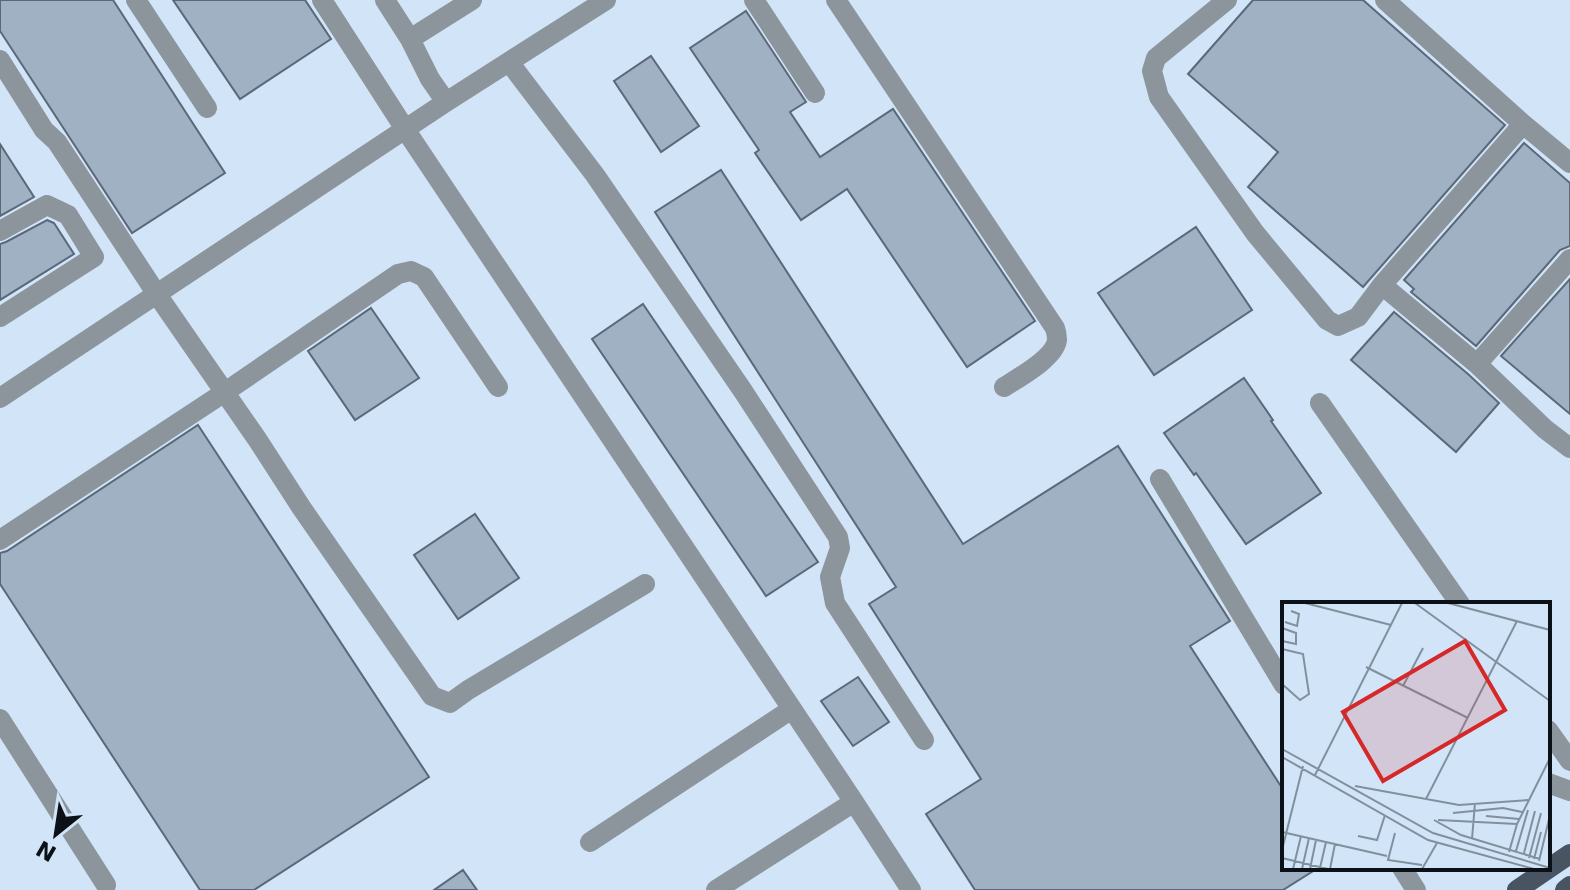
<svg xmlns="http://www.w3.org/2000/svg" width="1570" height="890" font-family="'DejaVu Sans',sans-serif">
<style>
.building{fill:#a0b1c4;stroke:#5a697a;stroke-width:2}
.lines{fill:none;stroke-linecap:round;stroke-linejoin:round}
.minor{stroke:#8c949c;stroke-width:20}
.major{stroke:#485462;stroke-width:20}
.inset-road{fill:none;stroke:#82909d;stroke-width:2}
.view{fill:#d62828;fill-opacity:0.15;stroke:#d62828;stroke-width:4}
.inset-edge{fill:none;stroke:#0b1117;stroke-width:4}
</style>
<rect width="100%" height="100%" fill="#d2e4f7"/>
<path class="building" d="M0,0H113L225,173L132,233L0,31Z
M173,0H305L331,39L240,99Z
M1253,0H1363L1505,125L1363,287L1248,187L1278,152L1188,74Z
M746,11L806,102L790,112L820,157L893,109L1035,321L967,367L847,189L801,220L755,153L759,150L690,48Z
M651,56L699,126L661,152L614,81Z
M1524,143L1570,183V246L1560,250L1476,346L1411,292L1414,289L1404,280Z
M0,144L34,197L0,216Z
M721,170L963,544L1118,446L1230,621L1190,646L1284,791V868H1318L1283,890H975L926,814L981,779L869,604L896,587L655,212Z
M47,220L54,223L74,254L0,300V244L6,242Z
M1196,227L1252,310L1154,375L1098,293Z
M1570,279V414L1501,356Z
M643,304L818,562L766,596L592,339Z
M371,308L419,378L355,420L308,351Z
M1394,312L1468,374L1499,403L1456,452L1351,360Z
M1244,378L1273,420L1271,421L1321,493L1246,544L1196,473L1194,475L1164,433Z
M198,425L429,777L254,890H200L0,584V553L7,551Z
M475,514L519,578L458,619L414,555Z
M858,677L889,722L853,746L821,701Z
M463,870L477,890H434Z"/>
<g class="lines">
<path class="minor" d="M136,0L207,108
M322,0L405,129L854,802L911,890
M385,0L410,39
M754,0L815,93
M836,0L1055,328C1056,331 1057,337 1057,340C1055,358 1018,378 1004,387
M1227,0L1156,58L1152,71L1159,97L1255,233L1327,320L1338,326L1358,317L1382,285L1477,364
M1385,0L1523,124L1570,163
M0,60L44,130L57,142L156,293L257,439L301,507L432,696L450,703L468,690L645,584
M509,62L595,175L743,391L838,537L840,548L830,577L835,603L924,740
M446,102L430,79L410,39L472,0
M0,231L47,205L68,215L94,257L0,317
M1570,259L1477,364L1545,429L1570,448
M1382,285L1523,124
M0,398L446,102L606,0
M1320,403L1460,604
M1160,479L1284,685
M0,540L225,392L398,274L411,271L424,277L498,387
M0,719L106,885
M1548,730L1570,761
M1548,783L1570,791
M590,842L792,709
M1402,868L1416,890
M716,890L854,802"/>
<path class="major" d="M1517,890L1570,854
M1565,890L1570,886"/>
</g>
<g transform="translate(1282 602)">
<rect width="268" height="268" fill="#d2e4f7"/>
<path class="inset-road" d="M23,1L109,23M133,1L268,99M166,1L268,28M3,20L15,24L17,12L9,9M0,26L14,31V42L0,39M0,47L21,52L27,92L18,98L0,82M84,65L186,116M121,84L141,46M0,147L151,231L268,266M0,155L146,238L252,267M33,173L120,1M73,184L177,203L246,198M144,197L235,19M171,211L221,206L240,210M204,214L237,217M152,218L179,233L258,257M156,218L235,222M0,230L105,254M113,231L106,258L140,263M76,234L95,238L103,213M190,237L193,201M0,248L21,164M234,249L246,208M227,250L235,222L268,156M242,251L253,209M0,256L46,267M247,256L259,211M252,257L259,230M257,259L268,213M38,266L44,240M11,267L19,234M20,267L27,236M28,267L34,238M48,267L53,242M140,267L155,241"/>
<path class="view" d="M183,39L223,108L101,179L61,110Z"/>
<rect width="268" height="268" class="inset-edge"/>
</g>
<g transform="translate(56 834) rotate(210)" stroke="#d2e4f7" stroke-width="6" paint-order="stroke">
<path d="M0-6L14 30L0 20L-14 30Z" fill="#0b1117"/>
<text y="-12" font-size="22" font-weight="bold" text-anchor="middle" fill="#0b1117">N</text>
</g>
</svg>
